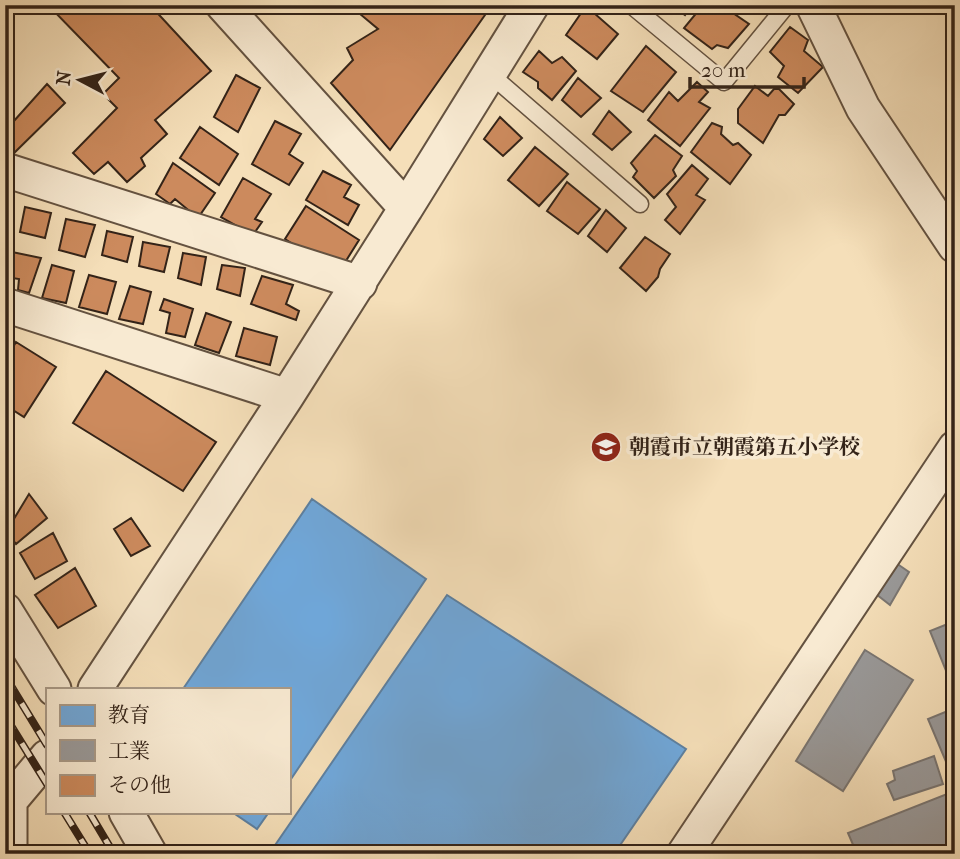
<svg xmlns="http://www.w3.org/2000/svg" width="960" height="859" font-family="'IM FELL French Canon','Noto Serif JP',serif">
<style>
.schools{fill:#6fa8dc;stroke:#5d80a1;stroke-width:2}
.industry{fill:#999;stroke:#7a7672;stroke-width:2}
.building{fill:#cc8a5d;stroke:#332318;stroke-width:2}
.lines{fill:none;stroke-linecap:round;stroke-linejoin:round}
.service-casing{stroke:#645240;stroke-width:19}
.minor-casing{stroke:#645240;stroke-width:37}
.service{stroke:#f8ead2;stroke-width:16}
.minor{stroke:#f8ead2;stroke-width:33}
.rail-casing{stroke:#332318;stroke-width:8}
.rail{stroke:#f8ead2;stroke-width:5;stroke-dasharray:16;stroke-linecap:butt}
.labels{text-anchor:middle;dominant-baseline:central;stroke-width:7;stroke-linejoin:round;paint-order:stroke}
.poi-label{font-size:21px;font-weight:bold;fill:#332318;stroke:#f8ead2;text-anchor:start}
</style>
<rect width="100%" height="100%" fill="#f5dfb9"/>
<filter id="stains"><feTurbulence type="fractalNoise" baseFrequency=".00286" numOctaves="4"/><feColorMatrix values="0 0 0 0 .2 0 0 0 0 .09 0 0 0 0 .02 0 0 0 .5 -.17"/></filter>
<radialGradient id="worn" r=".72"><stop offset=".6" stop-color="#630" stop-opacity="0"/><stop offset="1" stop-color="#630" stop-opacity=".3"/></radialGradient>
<path class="schools" d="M312,499L426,579L289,782V689H183Z
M447,595L686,749L614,854H269Z
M232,812H269L257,829Z"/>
<path class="industry" d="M896,563L909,572L890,605L876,594Z
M955,621V675L949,678L930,631Z
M865,650L913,680L843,791L796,761Z
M955,708V783L928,719Z
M934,756L943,784L894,800L887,784L895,780L893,771Z
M947,794L955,813V854H857L848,833Z"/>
<path class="building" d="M48,5H150L211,71L155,120L167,134L141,158L145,166L127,182L108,162L94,174L73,153L117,108L103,94L119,78Z
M368,5H492L390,150L331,83L353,60L347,48L378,29L360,14Z
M671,5H692L685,15Z
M703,5H737L739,6L733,13L749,24L728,48L717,45L712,49L684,28Z
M586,6L618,34L597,59L566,35Z
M790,27L808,40L804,51L823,67L798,93L778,77L784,66L770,52Z
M646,46L676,72L643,112L611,91Z
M539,51L552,63L562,57L576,71L552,100L538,88V82L523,72Z
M236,75L260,88L238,132L214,117Z
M578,78L601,98L581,117L562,100Z
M697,82L708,92L699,102L710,108L680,146L648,120L669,92L678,101Z
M47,84L65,103L10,157L5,152V131Z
M755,86L768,96L774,89H779L794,104L785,115H779L763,143L738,123V109Z
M609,111L631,132L612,150L593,134Z
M500,117L522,138L503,156L484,139Z
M275,121L301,134L289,154L303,163L289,185L252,164Z
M712,123L722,127L721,134L733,145L738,143L751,155L730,184L691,152Z
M200,127L238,154L219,185L180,158Z
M655,135L682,156L673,170L676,176L654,198L633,177L637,171L631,163Z
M535,147L568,174L539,206L508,180Z
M173,163L215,193L198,218L175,199L170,204L156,194Z
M692,165L708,179L696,195L705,200L680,234L665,220L676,207L667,194Z
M323,171L351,185L344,197L359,205L348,225L306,200Z
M243,178L271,194L255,219L262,222L253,235L221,217Z
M567,182L600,209L578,234L547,211Z
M5,203L12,205L6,229H5Z
M306,206L359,240L344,264L305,252L285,239Z
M25,207L51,213L45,238L20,232Z
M606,210L626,228L607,252L588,236Z
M66,219L95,225L85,257L59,250Z
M107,231L133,237L127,262L102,255Z
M645,237L670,254L660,269L658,277L646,291L620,268Z
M143,242L170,247L164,272L139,266Z
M12,252L41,258L29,293L18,290L19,279L6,277Z
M183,253L206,257L201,285L178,278Z
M52,265L74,271L66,303L42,298Z
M222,265L245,268L240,296L217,289Z
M89,275L116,282L107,314L79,307Z
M262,276L293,285L286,304L299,311L296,320L251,304Z
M130,286L151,292L143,324L119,319Z
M164,299L193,309L185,337L166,333L170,313L160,310Z
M206,313L231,322L219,353L195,345Z
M244,328L277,337L270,365L236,356Z
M16,342L56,367L24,417L5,405V361Z
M106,371L216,442L183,491L73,423Z
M29,494L47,518L16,544L6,532Z
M131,518L150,546L131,556L114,529Z
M53,533L67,561L35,579L20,553Z
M75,568L96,606L58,628L35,595Z"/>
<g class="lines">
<g class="service-casing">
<path id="service" d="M631,5L724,82L787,5
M490,74L640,204"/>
</g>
<g class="minor-casing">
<path id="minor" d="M223,5L406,208L532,5
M813,5L863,108L955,246
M5,170L360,283
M5,305L287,396L406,208
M5,610L54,689
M95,689L287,396
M5,793L10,801V854
M10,801L47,757
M126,812L150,854
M684,854L955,448"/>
</g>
<use href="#service" class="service"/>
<use href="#minor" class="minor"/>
<g class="rail-casing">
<path id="rail" d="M5,676L47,745
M5,716L47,784
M64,812L90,854
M89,812L114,854"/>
</g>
<use href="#rail" class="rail"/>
</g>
<defs>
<g id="school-disc" transform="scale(1.575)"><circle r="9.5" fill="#8f2418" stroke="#f8ead2"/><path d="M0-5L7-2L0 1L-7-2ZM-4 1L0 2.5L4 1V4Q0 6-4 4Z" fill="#fff"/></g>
</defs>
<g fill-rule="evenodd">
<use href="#school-disc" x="606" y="447"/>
</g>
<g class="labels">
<g class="poi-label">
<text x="629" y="447">朝霞市立朝霞第五小学校</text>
</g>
</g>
<rect width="960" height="859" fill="none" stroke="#f5dfb9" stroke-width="28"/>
<rect x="7" y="7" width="946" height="845" fill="none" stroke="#332318" stroke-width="3.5"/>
<rect x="14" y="14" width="932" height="831" fill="none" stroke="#332318" stroke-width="2"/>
<rect x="46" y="688" width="245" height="126" fill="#f8ead2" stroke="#a99a88" stroke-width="2"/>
<rect x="60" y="705" width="35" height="21" fill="#6fa8dc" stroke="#a99a88" stroke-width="2"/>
<text x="108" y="722" font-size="21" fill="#332318">教育</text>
<rect x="60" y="740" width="35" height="21" fill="#999999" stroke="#a99a88" stroke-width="2"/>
<text x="108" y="758" font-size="21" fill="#332318">工業</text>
<rect x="60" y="775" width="35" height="21" fill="#cc8a5d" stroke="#a99a88" stroke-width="2"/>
<text x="108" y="792" font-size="21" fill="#332318">その他</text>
<g transform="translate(80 80) rotate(277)" stroke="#f8ead2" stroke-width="5" paint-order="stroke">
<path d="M0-5L12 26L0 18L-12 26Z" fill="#332318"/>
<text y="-10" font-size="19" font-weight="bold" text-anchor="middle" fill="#332318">N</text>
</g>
<path d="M690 77v10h114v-10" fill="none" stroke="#332318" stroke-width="3.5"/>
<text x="701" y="77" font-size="21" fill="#332318" stroke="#f8ead2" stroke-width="5" paint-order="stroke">20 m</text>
<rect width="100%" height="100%" filter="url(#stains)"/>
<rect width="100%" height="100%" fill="url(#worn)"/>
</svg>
